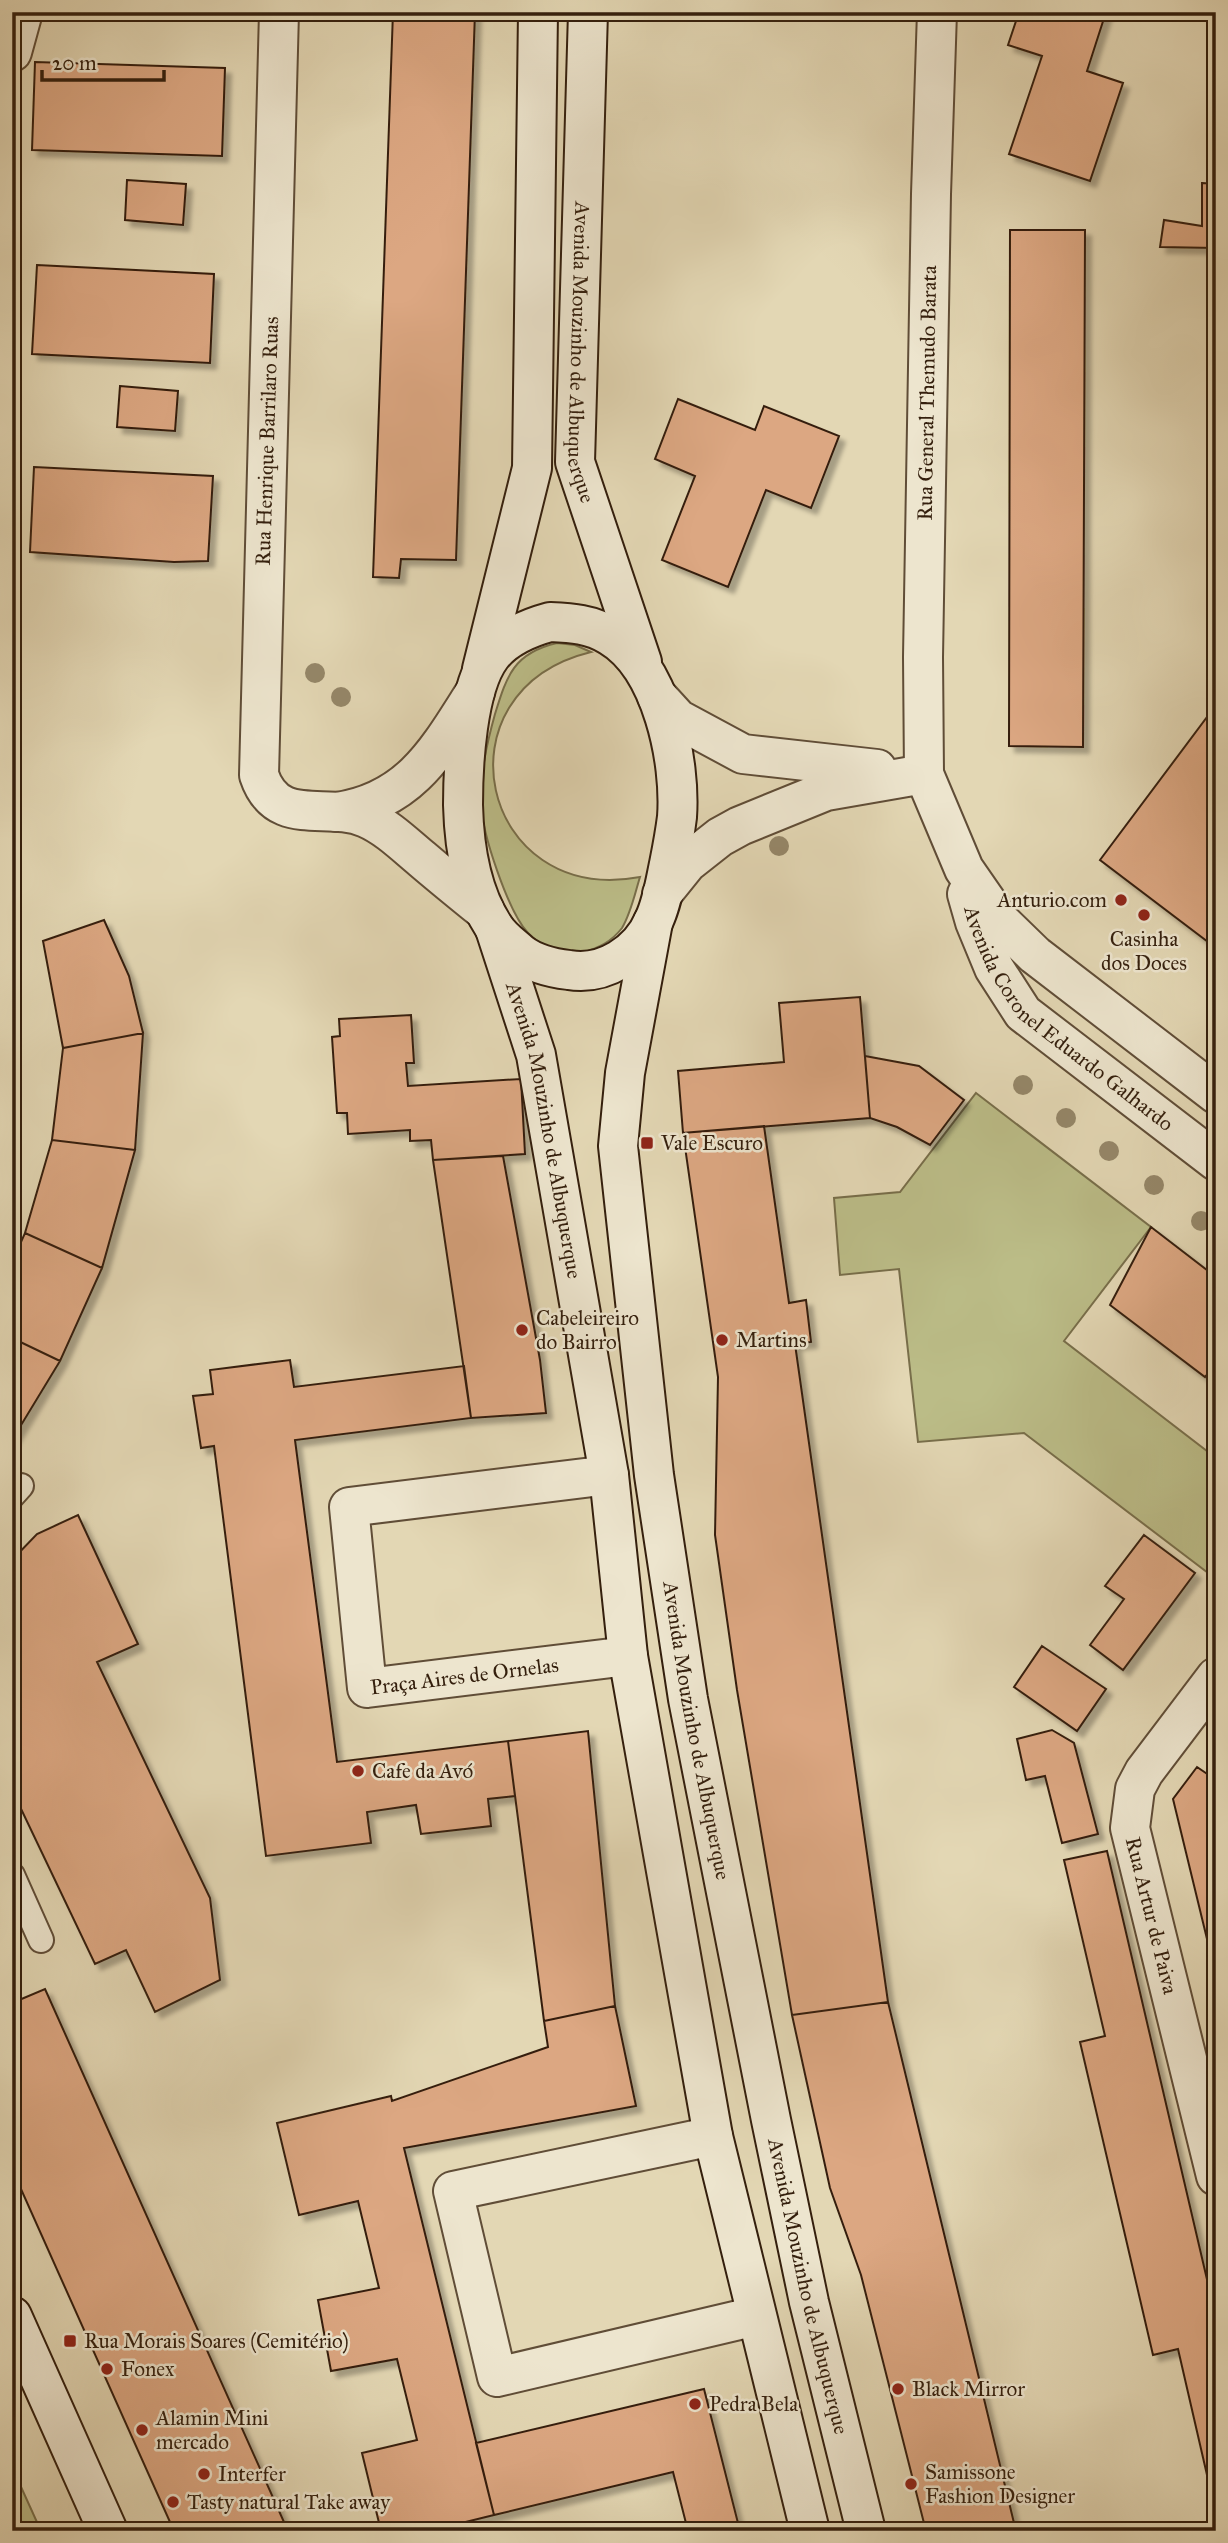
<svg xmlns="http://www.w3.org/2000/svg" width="1228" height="2543" font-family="'IM FELL Great Primer',serif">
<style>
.green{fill:#bbbc87;stroke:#786e4a;stroke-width:2}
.building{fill:#dca782;stroke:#341f0d;stroke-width:2;filter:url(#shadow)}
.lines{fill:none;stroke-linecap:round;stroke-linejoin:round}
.lane-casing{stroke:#604d37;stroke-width:28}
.street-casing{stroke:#604d37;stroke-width:42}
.secondary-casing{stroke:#341f0d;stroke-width:42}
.lane{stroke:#ede5ce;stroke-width:24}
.street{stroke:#ede5ce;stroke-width:38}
.secondary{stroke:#ede5ce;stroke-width:38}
.tree{fill:#958769}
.poi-dot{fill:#8f2418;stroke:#ede5ce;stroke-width:2.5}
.labels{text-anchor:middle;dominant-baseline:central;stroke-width:5;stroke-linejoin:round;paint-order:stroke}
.street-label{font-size:21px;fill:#341f0d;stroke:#ede5ce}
.poi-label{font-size:21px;fill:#341f0d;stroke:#ede5ce;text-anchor:start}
</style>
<defs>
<filter id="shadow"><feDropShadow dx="6" dy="6" stdDeviation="2" flood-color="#0004"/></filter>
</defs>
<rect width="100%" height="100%" fill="#e3d7b4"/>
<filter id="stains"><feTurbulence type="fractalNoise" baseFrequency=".00286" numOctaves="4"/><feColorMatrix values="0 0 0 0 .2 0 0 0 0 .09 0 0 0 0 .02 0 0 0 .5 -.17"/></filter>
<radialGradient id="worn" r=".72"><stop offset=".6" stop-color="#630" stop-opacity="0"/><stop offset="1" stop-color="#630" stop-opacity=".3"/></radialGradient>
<path class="green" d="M557,643L575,645L591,652C432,691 480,907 640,877C635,893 631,913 622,928C612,941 597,949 582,952C563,956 541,947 528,933C508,911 482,834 481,803C480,773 487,743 495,714C507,675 514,653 557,643Z
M976,1093L1151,1227L1064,1341L1216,1458V1579L1024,1433L918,1442L899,1269L840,1275L834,1198L900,1192Z
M12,2467L41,2531H12Z"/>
<path class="building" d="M393,12H475L456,560L401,559L399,578L373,577Z
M1019,12H1106L1087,71L1123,83L1090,181L1009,154L1042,56L1008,45Z
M35,62L225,68L222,156L32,150Z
M127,180L186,184L183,225L125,220Z
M1202,183L1216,184V248L1160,247L1164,220L1202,226Z
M1010,230H1085L1083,747L1009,746Z
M37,265L214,274L210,363L32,354Z
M120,386L178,391L175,431L117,427Z
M678,399L755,430L764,406L839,436L811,508L766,490L728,587L662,560L695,476L655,459Z
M34,467L213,476L208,561L174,562L30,552Z
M1216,705V948L1100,860Z
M104,920L129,976L143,1033L63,1048L43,941Z
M860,997L870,1118L683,1133L678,1071L784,1062L779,1003Z
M411,1015L414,1063H406L408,1086L521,1079L525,1154L433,1160L431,1140L410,1141V1130L348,1134L347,1113H337L332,1037L340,1036L339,1019Z
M143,1033L135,1150L52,1140L63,1048Z
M865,1056L919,1066L964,1100L930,1145L897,1127L870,1118Z
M764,1126L789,1303L806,1300L811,1342L795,1344L888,2002L792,2015L737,1690L715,1535L718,1377L683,1133Z
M52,1140L135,1150L102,1268L25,1233Z
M503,1156L540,1360L546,1413L471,1418L433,1160Z
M1151,1227L1216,1277V1363L1205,1377L1110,1305Z
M25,1233L102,1268L60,1361L12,1338V1262Z
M12,1338L60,1361L12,1440Z
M290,1360L294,1387L464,1366L471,1418L295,1440L337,1762L508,1741L515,1796L488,1799L491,1826L421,1834L416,1805L367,1812L371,1843L266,1856L214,1446L201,1448L193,1396L213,1394L210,1370Z
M78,1515L138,1644L97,1662L210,1898L220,1980L155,2012L126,1950L95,1964L12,1790V1560L37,1534Z
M1144,1535L1195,1573L1123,1670L1090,1645L1124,1599L1105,1586Z
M1042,1646L1106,1689L1077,1731L1014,1687Z
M1052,1730L1074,1743L1098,1834L1062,1843L1045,1776L1026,1780L1017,1739Z
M588,1731L615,2006L544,2021L508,1741Z
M1197,1767L1216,1780V1976L1173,1799Z
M1107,1851L1216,2318V2500L1213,2501L1178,2349L1153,2355L1080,2042L1105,2036L1064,1860Z
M45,1989L288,2531H174L12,2169V2003Z
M888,2002L1014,2523L971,2531H926L861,2275L830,2188L792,2015Z
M615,2006L636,2106L404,2148L494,2515L429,2531H381L362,2453L417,2440L397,2359L331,2371L318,2300L379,2288L358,2201L299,2215L277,2123L391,2096L392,2101L548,2047L544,2021Z
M704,2389L740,2531H688L673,2472L494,2515L476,2443Z
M1010,2523L1012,2531H971Z"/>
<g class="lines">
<g class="lane-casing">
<path id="lane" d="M12,1496L21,1486
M12,1875L41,1940"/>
</g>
<g class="street-casing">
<g id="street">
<path d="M279,12L259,775C277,829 326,801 366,818C387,827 405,845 422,859C443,877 464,894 485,911"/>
<path d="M937,12L931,194L923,657L924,774L964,869L1000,921L1035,955L1216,1094"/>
<path d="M12,52L23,12"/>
<path d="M657,696L678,719L743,754L877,769"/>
<path d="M337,812C411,801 438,750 475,692"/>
<path d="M662,894L687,863L720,837L740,826L826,791L924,774"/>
<path id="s1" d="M967,894L975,922L994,968L1023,1013L1216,1161"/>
<path id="s2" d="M609,1475L349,1507L367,1688L628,1656"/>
<path id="s3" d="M1216,1677L1144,1772L1135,1789L1130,1828L1216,2176"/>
<path d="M713,2136L453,2191L497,2377L756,2316"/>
</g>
</g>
<g class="secondary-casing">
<g id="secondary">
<path id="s4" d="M588,12L575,462L642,662"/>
<path d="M550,622C572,623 591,624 610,636C662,667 681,761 677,817C675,833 672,849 669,864C665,883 662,903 654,920C640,953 604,976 569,970C551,968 534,964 520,953C511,945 500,937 494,927C471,892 464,845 463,805C463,765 467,688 491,656C505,638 528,628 550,622Z"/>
<path d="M482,669L532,468L538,12"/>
<path id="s5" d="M653,922L625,1073L618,1146L654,1475L688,1699L771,2120L809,2302L866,2531"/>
<path id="s6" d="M495,929L536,1055L609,1475L628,1656L713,2136L810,2531"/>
<path d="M12,2316L108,2531"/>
</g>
</g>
<use href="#lane" class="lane"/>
<use href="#street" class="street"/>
<use href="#secondary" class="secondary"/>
</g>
<g class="tree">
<circle cx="315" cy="673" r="10"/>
<circle cx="341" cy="697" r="10"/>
<circle cx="779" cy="846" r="10"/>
<circle cx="1023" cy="1085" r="10"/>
<circle cx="1066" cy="1118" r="10"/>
<circle cx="1109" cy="1151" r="10"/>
<circle cx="1154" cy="1185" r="10"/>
<circle cx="1201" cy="1221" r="10"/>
</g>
<g class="poi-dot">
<circle cx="1121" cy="900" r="7"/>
<circle cx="1144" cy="915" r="7"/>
<rect x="640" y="1136" width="14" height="14" rx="3.5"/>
<circle cx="522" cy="1330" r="7"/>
<circle cx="722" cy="1340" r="7"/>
<circle cx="358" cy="1771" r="7"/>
<rect x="63" y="2334" width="14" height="14" rx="3.5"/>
<circle cx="107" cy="2369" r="7"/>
<circle cx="898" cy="2389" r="7"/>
<circle cx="695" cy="2404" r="7"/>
<circle cx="142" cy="2430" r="7"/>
<circle cx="204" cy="2474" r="7"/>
<circle cx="911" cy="2484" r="7"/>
<circle cx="173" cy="2502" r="7"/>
</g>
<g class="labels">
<g class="street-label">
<text stroke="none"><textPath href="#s4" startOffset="341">Avenida Mouzinho de Albuquerque</textPath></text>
<text transform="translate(927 393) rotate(-89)">Rua General Themudo Barata</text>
<text transform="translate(267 441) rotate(-88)">Rua Henrique Barrilaro Ruas</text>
<text stroke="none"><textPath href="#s1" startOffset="166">Avenida Coronel Eduardo Galhardo</textPath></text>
<text stroke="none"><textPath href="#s6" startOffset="208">Avenida Mouzinho de Albuquerque</textPath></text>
<text stroke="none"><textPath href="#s2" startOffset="542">Praça Aires de Ornelas</textPath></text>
<text stroke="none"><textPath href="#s5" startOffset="817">Avenida Mouzinho de Albuquerque</textPath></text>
<text stroke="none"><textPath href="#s3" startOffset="268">Rua Artur de Paiva</textPath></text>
<text stroke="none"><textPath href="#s5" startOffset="1384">Avenida Mouzinho de Albuquerque</textPath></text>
</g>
<g class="poi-label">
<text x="1107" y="900" text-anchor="end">Anturio.com</text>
<text x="1144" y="939" text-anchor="middle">Casinha<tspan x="1144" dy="24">dos Doces</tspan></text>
<text x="661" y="1143">Vale Escuro</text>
<text x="536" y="1318">Cabeleireiro<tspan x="536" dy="24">do Bairro</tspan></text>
<text x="736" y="1340">Martins</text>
<text x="372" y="1771">Cafe da Avó</text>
<text x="84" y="2341">Rua Morais Soares (Cemitério)</text>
<text x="121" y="2369">Fonex</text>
<text x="912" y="2389">Black Mirror</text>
<text x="709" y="2404">Pedra Bela</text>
<text x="156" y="2418">Alamin Mini<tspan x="156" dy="24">mercado</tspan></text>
<text x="925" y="2472">Samissone<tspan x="925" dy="24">Fashion Designer</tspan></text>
<text x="218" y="2474">Interfer</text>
<text x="187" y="2502">Tasty natural Take away</text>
</g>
</g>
<rect width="1228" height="2543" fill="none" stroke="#e3d7b4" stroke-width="42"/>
<rect x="14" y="14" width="1200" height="2515" fill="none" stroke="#341f0d" stroke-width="3.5"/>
<rect x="21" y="21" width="1186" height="2501" fill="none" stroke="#341f0d" stroke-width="2"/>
<path d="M42 70v10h122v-10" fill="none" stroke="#341f0d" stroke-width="3.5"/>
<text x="52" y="70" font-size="21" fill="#341f0d" stroke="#ede5ce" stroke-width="5" paint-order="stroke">20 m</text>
<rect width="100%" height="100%" filter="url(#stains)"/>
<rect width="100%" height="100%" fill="url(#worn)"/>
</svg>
